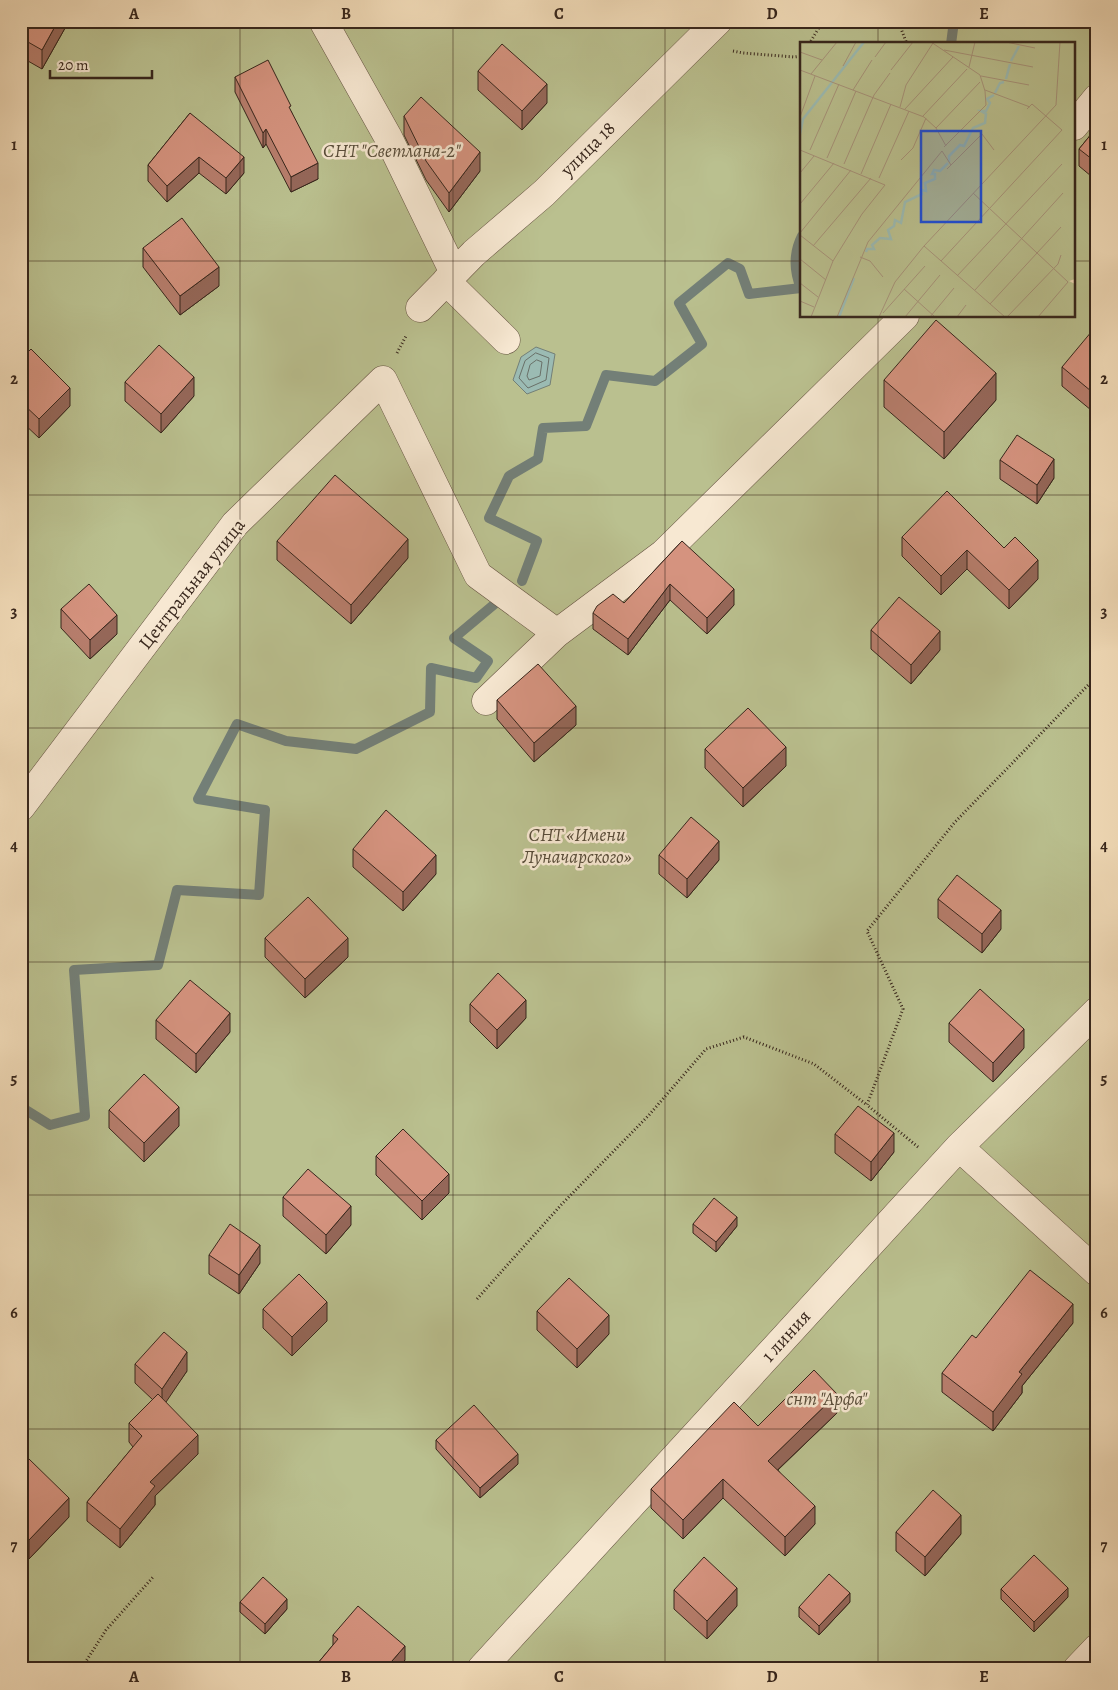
<svg xmlns="http://www.w3.org/2000/svg" width="1118" height="1690" font-family="Alegreya,serif">
<style>
.green{fill:#bac08f;stroke:#787356;fill-rule:evenodd}
.water{fill:#9bbbb3;stroke:#737f77}
.lines{fill:none;stroke-linecap:round;stroke-linejoin:round}
.shore{stroke:#697068;stroke-width:1}
.stream{stroke:#737f77;stroke-width:10}
.minor-casing{stroke:#665443;stroke-width:29}
.path{stroke:#37261c;stroke-width:3;stroke-dasharray:1 2.5;stroke-linecap:butt}
.minor{stroke:#f7e8d2;stroke-width:28}
.wall{fill:#b77e6d;stroke:#37261c}
.shaded-wall{fill:#956759;stroke:#37261c}
.building{fill:#d5937f;stroke:#37261c}
.grid{fill:none;stroke:#37261c;stroke-width:1;stroke-opacity:0.55}
.labels{text-anchor:middle;dominant-baseline:central;stroke-width:5;stroke-linejoin:round;paint-order:stroke}
.street-label{font-size:19px;fill:#37261c;stroke:#f7e8d2}
.park-label{font-size:19px;font-style:italic;fill:#584c39;stroke:#f7e8d2}
.inset-river{fill:none;stroke:#9bbbb3;stroke-width:2.5}
.inset-road{fill:none;stroke:#a7937a;stroke-width:1}
.view{fill:#1d4ed8;fill-opacity:0.15;stroke:#1d4ed8;stroke-width:2.5}
.inset-edge{fill:none;stroke:#37261c;stroke-width:2.5}
.neatline{fill:none;stroke:#37261c;stroke-width:2}
.grid-label{font-size:16px;text-anchor:middle;font-weight:bold;fill:#37261c}
</style>
<rect width="100%" height="100%" fill="#f2dcb9"/>
<filter id="stains"><feTurbulence type="fractalNoise" baseFrequency=".004" numOctaves="4"/><feColorMatrix values="0 0 0 0 .2 0 0 0 0 .09 0 0 0 0 .02 0 0 0 .5 -.17"/></filter>
<radialGradient id="worn" r=".72"><stop offset=".6" stop-color="#630" stop-opacity="0"/><stop offset="1" stop-color="#630" stop-opacity=".3"/></radialGradient>
<path class="green" d="M21,21H1097V1669H21ZM802,44H1074V316H802Z"/>
<path class="water" d="M536,347L555,354L550,385L527,394L513,380L521,357Z"/>
<g class="lines">
<path class="shore" d="M536,353L549,358L546,380L528,388L519,378L525,361Z
M537,360L542,362L540,376L529,380L527,376L530,365Z"/>
<path class="stream" d="M951,44L954,21
M522,581L537,541L489,518L509,476L538,459L543,428L586,426L606,375L655,381L702,344L679,303L728,263L740,269L749,294L801,288C794,271 793,254 802,236
M21,1107L50,1125L85,1116L74,970L158,965L177,890L259,895L265,810L198,799L237,724L286,741L356,749L430,712L431,668L476,678L488,661L454,638L497,602
M21,1165L23,1171H21"/>
<g class="minor-casing">
<path id="minor" d="M323,21L388,137L454,273
M1074,126L1097,98
M446,281L506,340
M420,308L474,253L544,193L718,21
M486,701L557,633L663,554L905,316
M21,807L235,524L383,380L478,575L557,633
M959,1147L1097,1272
M481,1669L959,1147L1097,1011
M1077,1669L1097,1648"/>
</g>
<path class="path" d="M898,21L907,44
M809,44L823,21
M733,51L743,53L794,57L802,56
M397,353L406,336
M918,1147L867,1105L903,1009L867,931L955,822L1097,676
M477,1299L561,1205L649,1115L706,1049L744,1037L814,1064L867,1105
M81,1669L106,1630L154,1576"/>
<use href="#minor" class="minor"/>
</g>
<path class="wall" d="M21,21H69L42,69L21,57V33L23,29L21,28Z
M645,21H659L653,28Z
M478,71L547,103L522,130L478,90Z
M235,77L291,111L318,179L291,192L266,144L263,148L235,92Z
M190,113L244,173L226,194L199,173L167,202L148,181V165Z
M404,116L480,171L449,212L426,180L404,135Z
M1097,127V181L1079,166V149Z
M143,248L219,286L180,315L143,267Z
M1097,335V415L1062,386V367Z
M21,359L70,406L39,438L21,421Z
M884,380L996,400L944,459L884,407Z
M125,382L194,396L161,433L125,401Z
M1000,460L1054,478L1037,504L1000,479Z
M902,537L1004,548L1038,579L1009,609L967,569L941,595L902,556Z
M277,541L408,558L351,624L277,560Z
M682,541L734,605L707,634L670,600L628,655L593,629V613L624,603Z
M61,609L117,634L90,659L61,628Z
M871,630L940,650L911,684L871,649Z
M497,700L576,725L534,762L497,719Z
M705,749L786,766L743,807L705,768Z
M353,849L436,874L403,911L353,867Z
M659,855L719,860L687,898L659,874Z
M938,899L1001,929L982,953L938,918Z
M265,938L348,957L305,998L265,957Z
M470,1004L526,1018L497,1049L470,1022Z
M156,1020L230,1032L196,1073L156,1039Z
M949,1023L1024,1048L993,1082L949,1042Z
M109,1110L179,1126L144,1162L109,1128Z
M835,1134L894,1152L871,1181L835,1153Z
M376,1156L449,1193L422,1220L376,1175Z
M283,1197L351,1225L326,1254L283,1216Z
M693,1224L737,1226L716,1252L693,1233Z
M209,1255L260,1263L239,1294L209,1274Z
M263,1309L327,1321L292,1356L263,1328Z
M537,1311L609,1334L577,1368L537,1330Z
M1073,1323L1022,1386V1393L993,1431L942,1392V1373L976,1338Z
M135,1364L187,1371L165,1402L198,1454L155,1496V1505L120,1548L87,1521V1502L133,1447L129,1442V1423L153,1400L135,1383Z
M1097,1412V1435L1090,1429V1419Z
M837,1413L778,1470L815,1524L785,1556L723,1498L683,1539L651,1508V1489L758,1426Z
M436,1440L518,1464L480,1498L436,1449Z
M21,1465L69,1517L29,1559L21,1552Z
M1097,1485V1498L1095,1496V1487Z
M896,1532L961,1534L925,1576L896,1551Z
M1001,1589L1068,1597L1034,1632L1001,1599Z
M674,1590L737,1606L707,1639L674,1609Z
M240,1602L287,1609L265,1634L240,1612Z
M850,1602L819,1635L799,1617V1607Z
M333,1635L405,1660L398,1669H313L333,1645Z
M1097,1653V1669H1092V1659Z"/>
<path class="shaded-wall" d="M58,21H69L42,69V50Z
M653,21H659L653,28Z
M547,84V103L522,130V111Z
M266,129V144L263,148V133Z
M480,152V171L449,212V193Z
M199,157V173L167,202V186Z
M244,157V173L226,194V178Z
M318,163V179L291,192V177Z
M219,267V286L180,315V296Z
M996,373V400L944,459V432Z
M194,377V396L161,433V414Z
M70,388V406L39,438V419Z
M1054,459V478L1037,504V485Z
M408,539V558L351,624V605Z
M967,550V569L941,595V576Z
M1038,560V579L1009,609V590Z
M670,584V600L628,655V639Z
M734,589V605L707,634V618Z
M117,615V634L90,659V640Z
M940,631V650L911,684V665Z
M576,706V725L534,762V743Z
M786,747V766L743,807V788Z
M719,841V860L687,898V879Z
M436,855V874L403,911V892Z
M1001,910V929L982,953V934Z
M348,938V957L305,998V979Z
M526,1000V1018L497,1049V1030Z
M230,1013V1032L196,1073V1054Z
M1024,1029V1048L993,1082V1063Z
M179,1107V1126L144,1162V1143Z
M894,1133V1152L871,1181V1162Z
M449,1174V1193L422,1220V1201Z
M351,1206V1225L326,1254V1235Z
M737,1217V1226L716,1252V1242Z
M260,1245V1263L239,1294V1275Z
M327,1302V1321L292,1356V1337Z
M1073,1304V1323L1022,1386V1393L993,1431V1412L1019,1372Z
M609,1315V1334L577,1368V1349Z
M187,1352V1371L162,1408V1389Z
M837,1394V1413L768,1479V1461Z
M198,1435V1454L155,1496V1505L120,1548V1529L150,1482Z
M518,1454V1464L480,1498V1488Z
M723,1479V1498L683,1539V1520Z
M69,1498V1517L29,1559V1540Z
M815,1506V1524L785,1556V1537Z
M961,1515V1534L925,1576V1557Z
M737,1588V1606L707,1639V1621Z
M1068,1588V1597L1034,1632V1622Z
M850,1593V1602L819,1635V1626Z
M287,1599V1609L265,1634V1624Z
M405,1646V1660L398,1669H385Z"/>
<path class="building" d="M28,21H58L42,50L21,38V33Z
M502,44L547,84L522,111L478,71Z
M268,60L291,106L289,107L318,163L291,177L266,129L263,133L235,77Z
M421,97L480,152L449,193L426,161L404,116Z
M190,113L244,157L226,178L199,157L167,186L148,165Z
M1097,127V163L1079,149Z
M182,218L219,267L180,296L143,248Z
M936,320L996,373L944,432L884,380Z
M1092,331L1097,335V396L1062,367Z
M159,345L194,377L161,414L125,382Z
M31,349L70,388L39,419L21,402V359Z
M1017,435L1054,459L1037,485L1000,460Z
M335,475L408,539L351,605L277,541Z
M947,491L1004,548L1015,537L1038,560L1009,590L967,550L941,576L902,537Z
M682,541L734,589L707,618L670,584L628,639L593,613L597,606L613,594L624,603Z
M89,584L117,615L90,640L61,609Z
M899,597L940,631L911,665L871,630Z
M538,664L576,706L534,743L497,700Z
M748,708L786,747L743,788L705,749Z
M386,810L436,855L403,892L353,849Z
M691,817L719,841L687,879L659,855Z
M957,875L1001,910L982,934L938,899Z
M308,897L348,938L305,979L265,938Z
M498,973L526,1000L497,1030L470,1004Z
M190,980L230,1013L196,1054L156,1020Z
M980,989L1024,1029L993,1063L949,1023Z
M144,1074L179,1107L144,1143L109,1110Z
M858,1106L894,1133L871,1162L835,1134Z
M403,1129L449,1174L422,1201L376,1156Z
M308,1169L351,1206L326,1235L283,1197Z
M714,1198L737,1217L716,1242L693,1224Z
M230,1224L260,1245L239,1275L209,1255Z
M1030,1270L1073,1304L1019,1372L1022,1374L993,1412L942,1373L972,1335L976,1338Z
M299,1274L327,1302L292,1337L263,1309Z
M569,1278L609,1315L577,1349L537,1311Z
M164,1332L187,1352L162,1389L135,1364Z
M814,1370L837,1394L768,1461L815,1506L785,1537L723,1479L683,1520L651,1489L734,1402L758,1426Z
M158,1394L198,1435L150,1482L155,1486L120,1529L87,1502L142,1436L129,1423Z
M474,1405L518,1454L480,1488L436,1440Z
M1097,1412V1426L1090,1419Z
M28,1458L69,1498L29,1540L21,1533V1465Z
M933,1490L961,1515L925,1557L896,1532Z
M1034,1555L1068,1588L1034,1622L1001,1589Z
M704,1557L737,1588L707,1621L674,1590Z
M829,1574L850,1593L819,1626L799,1607Z
M263,1577L287,1599L265,1624L240,1602Z
M358,1606L405,1646L385,1669H313L338,1639L333,1635Z
M1097,1653V1663L1092,1659Z"/>
<path class="grid" d="M240,21V1669M453,21V1669M665,21V1669M878,21V44M21,261H802M1074,261H1097M878,316V1669M21,495H1097M21,728H1097M21,962H1097M21,1195H1097M21,1429H1097"/>
<g class="labels">
<g class="street-label">
<text transform="translate(588 149) rotate(-45)">улица 18</text>
<text transform="translate(192 584) rotate(-52)">Центральная улица</text>
<text transform="translate(786 1336) rotate(-48)">1 линия</text>
</g>
<g class="park-label">
<text x="392" y="151">СНТ "Светлана-2"</text>
<text x="577" y="835">СНТ «Имени<tspan x="577" dy="22">Луначарского»</tspan></text>
<text x="827" y="1399">снт "Арфа"</text>
</g>
</g>
<g transform="translate(800 42)">
<rect width="275" height="275" fill="#f2dcb9"/>
<path d="M0,0H275V237L269,239L275,242V275H0Z" fill="#bac08f"/>
<path class="inset-river" d="M211,19L219,4M206,37L210,22M195,51L200,41L204,40M0,92L3,77L64,0M149,120V114L160,103L164,104L173,86L185,81L186,72L181,69H186L190,61L187,57L194,53M66,210L67,207H74L72,203L80,196L91,197L88,188L94,184L95,178L101,181L105,160L122,152L121,148L126,149L125,141L135,137V132H132L134,128L140,129L148,121M39,275L54,236"/>
<path class="inset-road" d="M131,0L180,33L185,49M206,0L235,6M144,8L233,25M0,10L22,18M75,15L86,0M43,24L56,0M169,25L175,0M0,28L124,75L136,86L146,104M91,28L113,0M11,32L37,0M181,34L229,43M53,48L72,18M185,48L230,65M100,65L106,43L133,1M105,67L153,15M123,74L167,27M0,75L15,34M136,86L180,40M144,105L186,63L185,49M0,108L85,143L62,172L33,219L11,275M10,108L39,42M27,116L56,49M101,118L113,106L126,76M44,122L74,53L90,31M147,127L182,92L194,108M0,131L14,114M61,132L91,62M79,136L109,69M173,151L268,240L238,275M0,162L34,121M0,191L51,128M0,193L33,219M13,204L71,136M124,204L205,275M60,215L70,219L83,235M0,217L26,238M141,219L262,88L232,62L227,67M157,234L262,122M0,241L18,255M104,247L135,275M175,248L263,151M0,259L14,265M190,262L261,185M83,271L125,224M37,275L68,200L142,109L151,123M79,275L95,240L124,204L256,63L260,0M105,275L140,233M130,275L154,246M157,275L166,263M207,275L258,222L261,213"/>
<path class="view" d="M121,89H181V180H121Z"/>
<rect width="275" height="275" class="inset-edge"/>
</g>
<rect width="1118" height="1690" fill="none" stroke="#f2dcb9" stroke-width="55"/>
<path d="M50 70v8h102v-8" fill="none" stroke="#37261c" stroke-width="2.5"/>
<text x="58" y="70" font-size="15" fill="#37261c" stroke="#f7e8d2" stroke-width="4" paint-order="stroke">20 m</text>
<rect x="28" y="28" width="1062" height="1634" class="neatline"/>
<g class="grid-label">
<text x="134" y="19">A</text>
<text x="346" y="19">B</text>
<text x="559" y="19">C</text>
<text x="772" y="19">D</text>
<text x="984" y="19">E</text>
<text x="14" y="150">1</text>
<text x="1104" y="150">1</text>
<text x="14" y="384">2</text>
<text x="1104" y="384">2</text>
<text x="14" y="617">3</text>
<text x="1104" y="617">3</text>
<text x="14" y="851">4</text>
<text x="1104" y="851">4</text>
<text x="14" y="1084">5</text>
<text x="1104" y="1084">5</text>
<text x="14" y="1318">6</text>
<text x="1104" y="1318">6</text>
<text x="14" y="1551">7</text>
<text x="1104" y="1551">7</text>
<text x="134" y="1682">A</text>
<text x="346" y="1682">B</text>
<text x="559" y="1682">C</text>
<text x="772" y="1682">D</text>
<text x="984" y="1682">E</text>
</g>
<rect width="100%" height="100%" filter="url(#stains)"/>
<rect width="100%" height="100%" fill="url(#worn)"/>
</svg>
